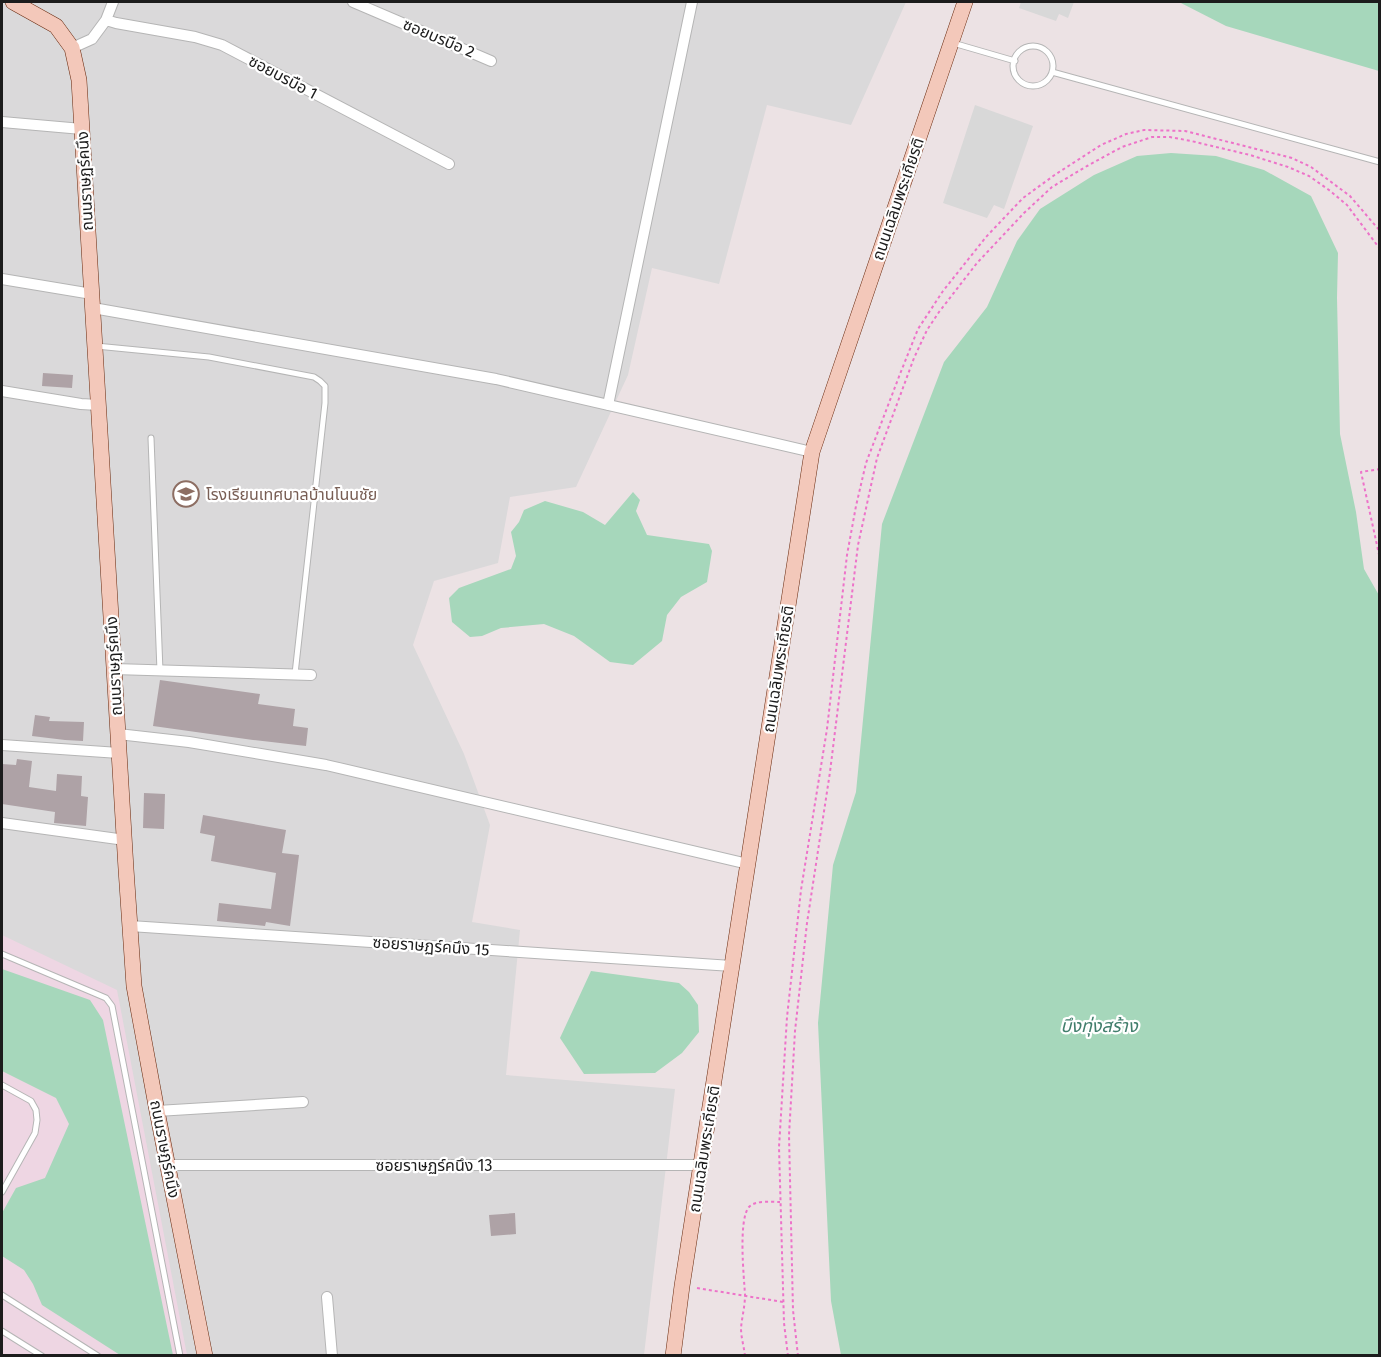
<svg xmlns="http://www.w3.org/2000/svg" width="1381" height="1357" font-family="'Fira Sans','Noto Sans Thai',sans-serif">
<style>
.residential{fill:#dad9da}
.military{fill:#eed6e3}
.parking{fill:#d8d8d8}
.water{fill:#a6d7bb}
.building{fill:#aea2a6}
.lines{fill:none;stroke-linecap:round;stroke-linejoin:round}
.lane-casing{stroke:#b5b5b5;stroke-width:7}
.street-casing{stroke:#b5b5b5;stroke-width:12}
.secondary-casing{stroke:#68290e;stroke-width:16}
.path{stroke:#ed73c9;stroke-width:2;stroke-dasharray:3 3;stroke-linecap:butt}
.lane{stroke:#fff;stroke-width:5}
.street{stroke:#fff;stroke-width:10}
.secondary{stroke:#f3c8ba;stroke-width:15}
.labels{text-anchor:middle;dominant-baseline:central;stroke-width:4.5;stroke-linejoin:round;paint-order:stroke}
.street-label{font-size:16px;fill:#1c1c1c;stroke:#fff}
.education-label{font-size:16px;fill:#785e54;stroke:#fff;text-anchor:start}
.water-label{font-size:18px;font-style:italic;fill:#417e6c;stroke:#fff}
</style>
<rect width="100%" height="100%" fill="#ece2e4"/>
<path class="residential" d="M2,2H906L851,125L767,105L719,284L652,268L628,375L576,487L510,497L498,563L434,581L413,645L464,754L490,825L472,922L520,930L506,1075L675,1089L644,1355L2,1356Z"/>
<path class="military" d="M2,935L117,990L187,1355L2,1356Z"/>
<path class="parking" d="M1021,2H1074L1068,18L1059,14L1056,21L1019,8Z
M975,105L1033,126L1004,209L994,205L987,218L943,203Z"/>
<path class="water" d="M1179,2H1379V71L1226,26Z
M1171,153L1216,156L1264,170L1311,196L1338,253L1337,298L1340,434L1356,512L1364,569L1380,597L1379,1355H841L831,1301L818,1023L833,865L856,792L882,524L944,362L987,307L1017,241L1040,209L1094,175L1137,156Z
M633,492L640,500L636,511L647,535L709,544L712,551L707,582L681,597L667,615L662,641L633,665L610,662L574,636L544,624L501,628L482,636L470,637L452,622L449,598L459,588L511,569L516,556L511,532L519,522L524,510L545,501L583,512L605,525Z
M2,969L90,1000L103,1020L173,1355H120L42,1305L33,1284L24,1270L2,1256V1213L16,1188L45,1178L69,1124L56,1098L2,1071Z
M591,971L679,983L689,992L698,1005L699,1032L682,1053L655,1073L584,1074L560,1038Z"/>
<path class="building" d="M43,373L73,375L72,388L42,386Z
M160,680L260,694L258,704L295,709L293,726L308,728L306,746L253,740L153,726Z
M35,715L50,717L49,721L84,722L83,741L65,740L32,736Z
M17,759L32,761L29,787L56,791L57,774L82,776L81,796L88,797L86,826L54,823L55,812L2,804V764L16,765Z
M144,793L165,794L164,829L143,828Z
M203,815L286,830L282,853L299,855L290,926L266,922L265,926L217,921L219,903L271,909L276,873L211,861L215,836L200,833Z
M515,1213L516,1234L491,1236L489,1215Z"/>
<g class="lines">
<g class="lane-casing">
<path id="lane" d="M953,43L1015,61
M1013 66a20 20 0 1 1 40 0a20 20 0 1 1-40 0Z
M1052,72L1380,162
M96,346L209,357L314,377L320,381L325,386V403L295,674
M151,438L160,671
M2,954L106,998L112,1006L180,1356
M2,1085L31,1101L36,1110L37,1120L35,1133L2,1192
M2,1295L98,1356
M2,1331L42,1356"/>
</g>
<g class="street-casing">
<path id="street" d="M353,2L491,61
M106,20L116,23L195,37L222,45L449,164
M72,48L92,39L106,20L113,2
M2,122L82,129
M2,279L92,294
M93,308L496,379L812,452
M2,391L81,404L98,405
M608,405L692,2
M114,669L311,675
M118,734L189,742L326,765L748,864
M2,745L119,753
M2,823L125,840
M130,926L732,966
M157,1111L303,1102
M167,1165H701
M327,1297L332,1356"/>
</g>
<g class="secondary-casing">
<path id="secondary" d="M13,2L56,26L72,48L79,80L126,869L134,986L157,1111L205,1356
M673,1356L682,1286L812,452L965,2"/>
</g>
<path class="path" d="M1380,469L1361,472L1380,559
M697,1288L783,1302
M745,1356C744,1347 741,1337 741,1328C742,1317 745,1306 745,1295C744,1277 738,1220 749,1207C755,1200 771,1202 780,1202
M788,1356L784,1323L779,1147L787,1017L801,890L827,729L847,555L856,506L866,463L900,374L918,329L943,291L986,237L1023,198L1056,174L1101,145L1126,134L1144,130L1185,131L1292,158L1311,167L1350,196L1380,231
M798,1356L793,1310L789,1135L795,1031L807,923L830,772L858,545L877,458L914,358L927,330L939,312L977,263L1024,213L1052,187L1087,166L1122,147L1152,137H1170L1191,141L1250,155L1288,167L1309,176L1329,190L1347,205L1380,249"/>
<use href="#lane" class="lane"/>
<use href="#street" class="street"/>
<use href="#secondary" class="secondary"/>
</g>
<defs>
<g id="school-ring" transform="scale(1.35)"><circle r="9.5" fill="#fff" stroke="#8d6e63" stroke-width="1.5"/><path d="M0-5L7-2L0 1L-7-2ZM-4 1L0 2.5L4 1V4Q0 6-4 4Z" fill="#8d6e63"/></g>
</defs>
<g fill-rule="evenodd">
<use href="#school-ring" x="186" y="494"/>
</g>
<g class="labels">
<g class="street-label">
<text transform="translate(439 38) rotate(23)">ซอยบรบือ 2</text>
<text transform="translate(283 77) rotate(28)">ซอยบรบือ 1</text>
<text transform="translate(85 181) rotate(-93)">ถนนราษฏร์คนึง</text>
<text transform="translate(898 199) rotate(-71)">ถนนเฉลิมพระเกียรติ</text>
<text transform="translate(114 666) rotate(-93)">ถนนราษฏร์คนึง</text>
<text transform="translate(778 669) rotate(-81)">ถนนเฉลิมพระเกียรติ</text>
<text transform="translate(431 946) rotate(4)">ซอยราษฏร์คนึง 15</text>
<text transform="translate(165 1149) rotate(79)">ถนนราษฏร์คนึง</text>
<text transform="translate(704 1149) rotate(-81)">ถนนเฉลิมพระเกียรติ</text>
<text x="434" y="1165">ซอยราษฏร์คนึง 13</text>
</g>
<g class="education-label">
<text x="206" y="494">โรงเรียนเทศบาลบ้านโนนชัย</text>
</g>
<g class="water-label">
<text x="1099" y="1026">บึงทุ่งสร้าง</text>
</g>
</g>
<rect width="1381" height="1357" fill="none" stroke="#1c1c1c" stroke-width="6"/>
</svg>
